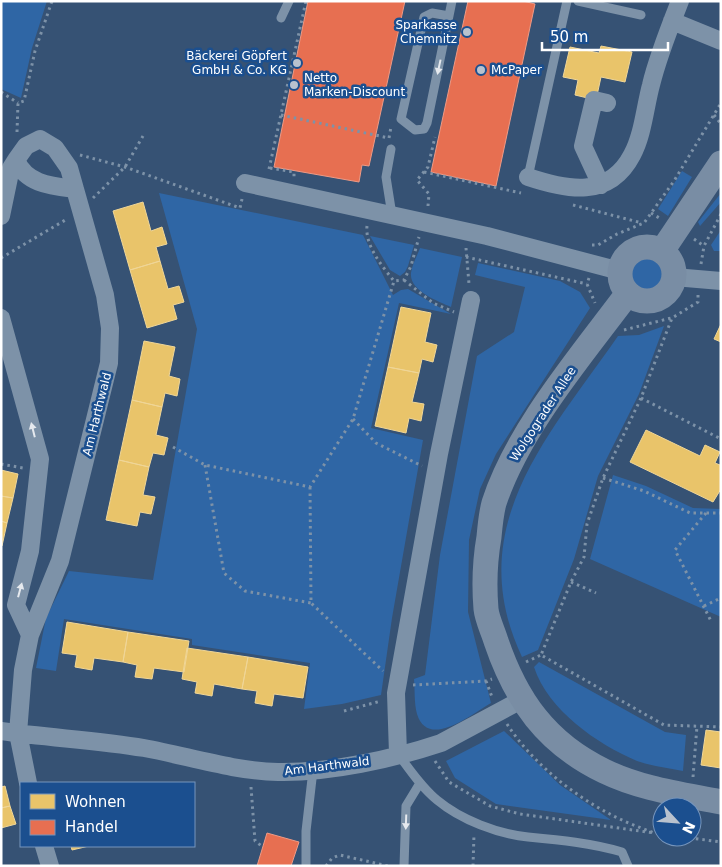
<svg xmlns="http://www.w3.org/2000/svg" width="722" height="867" font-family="'DejaVu Sans',sans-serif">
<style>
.green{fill:#2f66a5}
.homes{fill:#e9c46a;stroke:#f0d697}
.shops{fill:#e76f51;stroke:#ee9a85}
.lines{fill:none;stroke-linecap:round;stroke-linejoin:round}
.path{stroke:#7d92a8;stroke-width:3;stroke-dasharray:2.5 4;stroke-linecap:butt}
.lane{stroke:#7d92a8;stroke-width:9}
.street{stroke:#7d92a8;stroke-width:18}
.secondary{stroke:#798da4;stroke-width:25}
.oneway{fill:#e5e9ee}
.poi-dot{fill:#b9c2ce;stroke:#1b4f8f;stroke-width:2}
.labels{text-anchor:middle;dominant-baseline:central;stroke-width:5;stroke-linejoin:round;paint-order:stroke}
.poi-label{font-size:12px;fill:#fff;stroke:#1b4f8f;text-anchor:end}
.street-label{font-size:12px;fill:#fff;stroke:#1b4f8f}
</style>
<rect width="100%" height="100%" fill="#365274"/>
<path class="green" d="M1,1H47L32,48L21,98L1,89Z
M682,171L692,177L668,216L658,209Z
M159,193L363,235L393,295L401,290L408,289L451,314L399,303L371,428L423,440L392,618L381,695L342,704L304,709L310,663L192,645V639L64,619L56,671L36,668L46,618L69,571L153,580L197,329Z
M721,193V202L700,226L698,222Z
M721,230V251H714L711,245Z
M370,236L414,245L408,266L405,272L400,276L390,270Z
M420,248L462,257L451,307C438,301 409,291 411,273C412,265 417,256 420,248Z
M626 274a21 21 0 1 1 42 0a21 21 0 1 1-42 0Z
M478,263L560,281L580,292L590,308L496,454L480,489L469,540L468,612L491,703C472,714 428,750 417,714C414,703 415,690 414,679L425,675L440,555L477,356L514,332L525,287L475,275Z
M664,326L639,394L598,476L574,559L538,650L522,657C461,527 548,437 618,336L639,335Z
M613,475L646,486L693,508L721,509V617L590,559Z
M539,662L665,732L686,735L683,771C668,768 651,766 637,761C597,744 548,710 534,667Z
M504,731L560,785L611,820L496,804L455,778L446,761Z"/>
<path class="homes" d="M601,46L632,52L625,82L601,77L596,100L575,95L578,80L563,77L570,47L599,53Z
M143,202L151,231L162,227L167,244L156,247L160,261L130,270L113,211Z
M160,261L168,289L179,286L184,302L173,305L177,319L147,328L130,270Z
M401,307L431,313L425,342L437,345L433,362L422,359L419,373L388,367Z
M721,324V342L714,339Z
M144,341L175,347L169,376L180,379L177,396L165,393L162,407L132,400Z
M388,367L419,373L412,402L424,404L421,421L409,418L406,433L375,426Z
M132,400L162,407L156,435L168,438L164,455L153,453L149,467L119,460Z
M646,430L700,456L705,445L720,452L715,463L720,465L721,464V489L713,502L630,462Z
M119,460L149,467L143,495L155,497L151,514L140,512L137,526L106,520Z
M1,470L18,474L13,498L1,496Z
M1,496L13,498L7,523L1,521Z
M1,521L7,523L2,546H1Z
M67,622L128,632L123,662L94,658L92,670L75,667L77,655L62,653Z
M128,632L189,641L184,672L154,668L152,679L135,677L137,665L123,662Z
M187,648L248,657L242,689L214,684L212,696L195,693L197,682L182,679Z
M248,657L308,667L303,698L274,694L272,706L255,703L257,691L242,689Z
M706,730L721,732V768L701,765Z
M5,786L10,806L1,808V787Z
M10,806L16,824L1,828V808Z
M71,846H89L72,850Z"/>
<path class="shops" d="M308,1H405L369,166L362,165L359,182L274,167Z
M468,1H523L535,4L496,186L431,172Z
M267,833L299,842L291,866H257Z"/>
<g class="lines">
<path class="path" d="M1,92L18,103
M281,115L389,138L391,127
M714,115L721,124
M17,132L18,103L24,101L35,51L52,1
M80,155L125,167L240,208L242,199
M270,168L294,172V177
M269,169L306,1
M424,172L521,193
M93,198L125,167L143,136
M573,205L642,223
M428,206L429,194L417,180L428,167L435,137
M651,213L661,219
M367,226C365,246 382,266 394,281L404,280L411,266L419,237
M694,239L704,246
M592,245H598L617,234L644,223L674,181L721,103
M466,248L469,284
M466,257L587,284
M1,258L67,219
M701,264L704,246L721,214
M589,278L587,284L595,303
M404,280L433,303L454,312
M698,295V302L672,318L641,398L603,478L587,524L584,557L571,582L541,655L664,725L721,727
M624,330L671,318
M641,398L721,439
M353,419L376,443L422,466
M173,447L205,465L310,487L353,419L394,281
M1,464L23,468
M205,465L224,573L245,591L311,603
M603,478L644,491L690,513H721
M310,487L311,603L383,671
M706,513L675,550L711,621
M571,582L596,593
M704,606L721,598
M526,662L541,655
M486,681L492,697
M413,685L486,681L492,679
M344,711L381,701
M507,724C530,760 570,793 608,813C622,821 639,827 654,833L662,834
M435,761L449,782L490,806L520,814L654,833
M693,777L697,726
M251,787L255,841L263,847
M683,837L721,842
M326,866L332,858L340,855L388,866
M473,866L474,834"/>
<path class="lane" d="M578,1L641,15
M449,16L432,13L424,17L401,119L415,130L424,129L427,123L452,1
M281,18L289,1
M391,149L386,177L392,215
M528,177L567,1
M398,754C410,770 422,788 437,800C461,820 498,834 528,837C560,840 591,843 622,852L628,866
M306,866V831L313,770
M404,866L406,806L420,783"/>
<path class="street" d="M672,21L721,41
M528,177C567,190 609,199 632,155C643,135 645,107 651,85C658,56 669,29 680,1
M245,183L487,236L620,271
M601,185L583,146L594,100L607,103
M1,216L11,168L16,160
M674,277L721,281
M1,318L40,459L30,551L16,605L30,635
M1,731C49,738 97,740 144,748C188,756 233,771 278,772C329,773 393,759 441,743L521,700
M398,754L396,693L439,454L471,300
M28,783L18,733L23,670L30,635L60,561L109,363L110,328L105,295L69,168L55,148L40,139L26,146L16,160C26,184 51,186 75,189
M44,846L50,866"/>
<path class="secondary" d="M620 274a27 27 0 1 1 54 0a27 27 0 1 1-54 0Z
M662,251L721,163
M628,293C582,355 518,429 494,503C491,514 490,526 489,537C485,560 484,585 486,609C487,619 493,631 496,641C516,700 546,743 604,771C641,789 681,794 721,802"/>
</g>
<defs><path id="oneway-solid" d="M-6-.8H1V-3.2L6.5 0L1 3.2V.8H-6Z" transform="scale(1.25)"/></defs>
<g class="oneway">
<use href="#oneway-solid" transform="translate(439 67) rotate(102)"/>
<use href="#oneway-solid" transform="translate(33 430) rotate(-104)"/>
<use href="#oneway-solid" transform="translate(20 590) rotate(-75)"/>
<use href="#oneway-solid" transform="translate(406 822) rotate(92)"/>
</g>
<g class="poi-dot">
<circle cx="467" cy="32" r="5"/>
<circle cx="297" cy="63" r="5"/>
<circle cx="481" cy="70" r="5"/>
<circle cx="294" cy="85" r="5"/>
</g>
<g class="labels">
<g class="poi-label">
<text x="457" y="25">Sparkasse<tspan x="457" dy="14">Chemnitz</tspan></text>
<text x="287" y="56">Bäckerei Göpfert<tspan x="287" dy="14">GmbH &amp; Co. KG</tspan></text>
<text x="491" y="70" text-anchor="start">McPaper</text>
<text x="304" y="78" text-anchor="start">Netto<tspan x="304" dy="14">Marken-Discount</tspan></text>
</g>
<g class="street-label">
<text transform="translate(97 414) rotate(-76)">Am Harthwald</text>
<text transform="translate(543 414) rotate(-57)">Wolgograder Allee</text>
<text transform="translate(327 766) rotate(-7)">Am Harthwald</text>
</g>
</g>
<rect width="722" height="867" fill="none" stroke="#ffffff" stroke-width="5"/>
<rect x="20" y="782" width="175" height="65" fill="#1b4f8f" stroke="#7695bc"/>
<rect x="30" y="794" width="25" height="15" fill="#e9c46a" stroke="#7695bc"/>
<text x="65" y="807" font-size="15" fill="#ffffff">Wohnen</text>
<rect x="30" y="820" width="25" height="15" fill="#e76f51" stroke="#7695bc"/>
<text x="65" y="832" font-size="15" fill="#ffffff">Handel</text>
<g transform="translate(677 822) rotate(116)"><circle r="24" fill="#1b4f8f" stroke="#7695bc"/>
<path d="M0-4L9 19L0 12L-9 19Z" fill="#b9c2ce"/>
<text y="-8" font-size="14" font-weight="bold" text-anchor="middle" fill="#ffffff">N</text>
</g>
<path d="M542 42v8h126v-8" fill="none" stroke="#ffffff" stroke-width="2.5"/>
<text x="550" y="42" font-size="15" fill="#ffffff" stroke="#1b4f8f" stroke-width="4" paint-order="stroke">50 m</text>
</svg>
